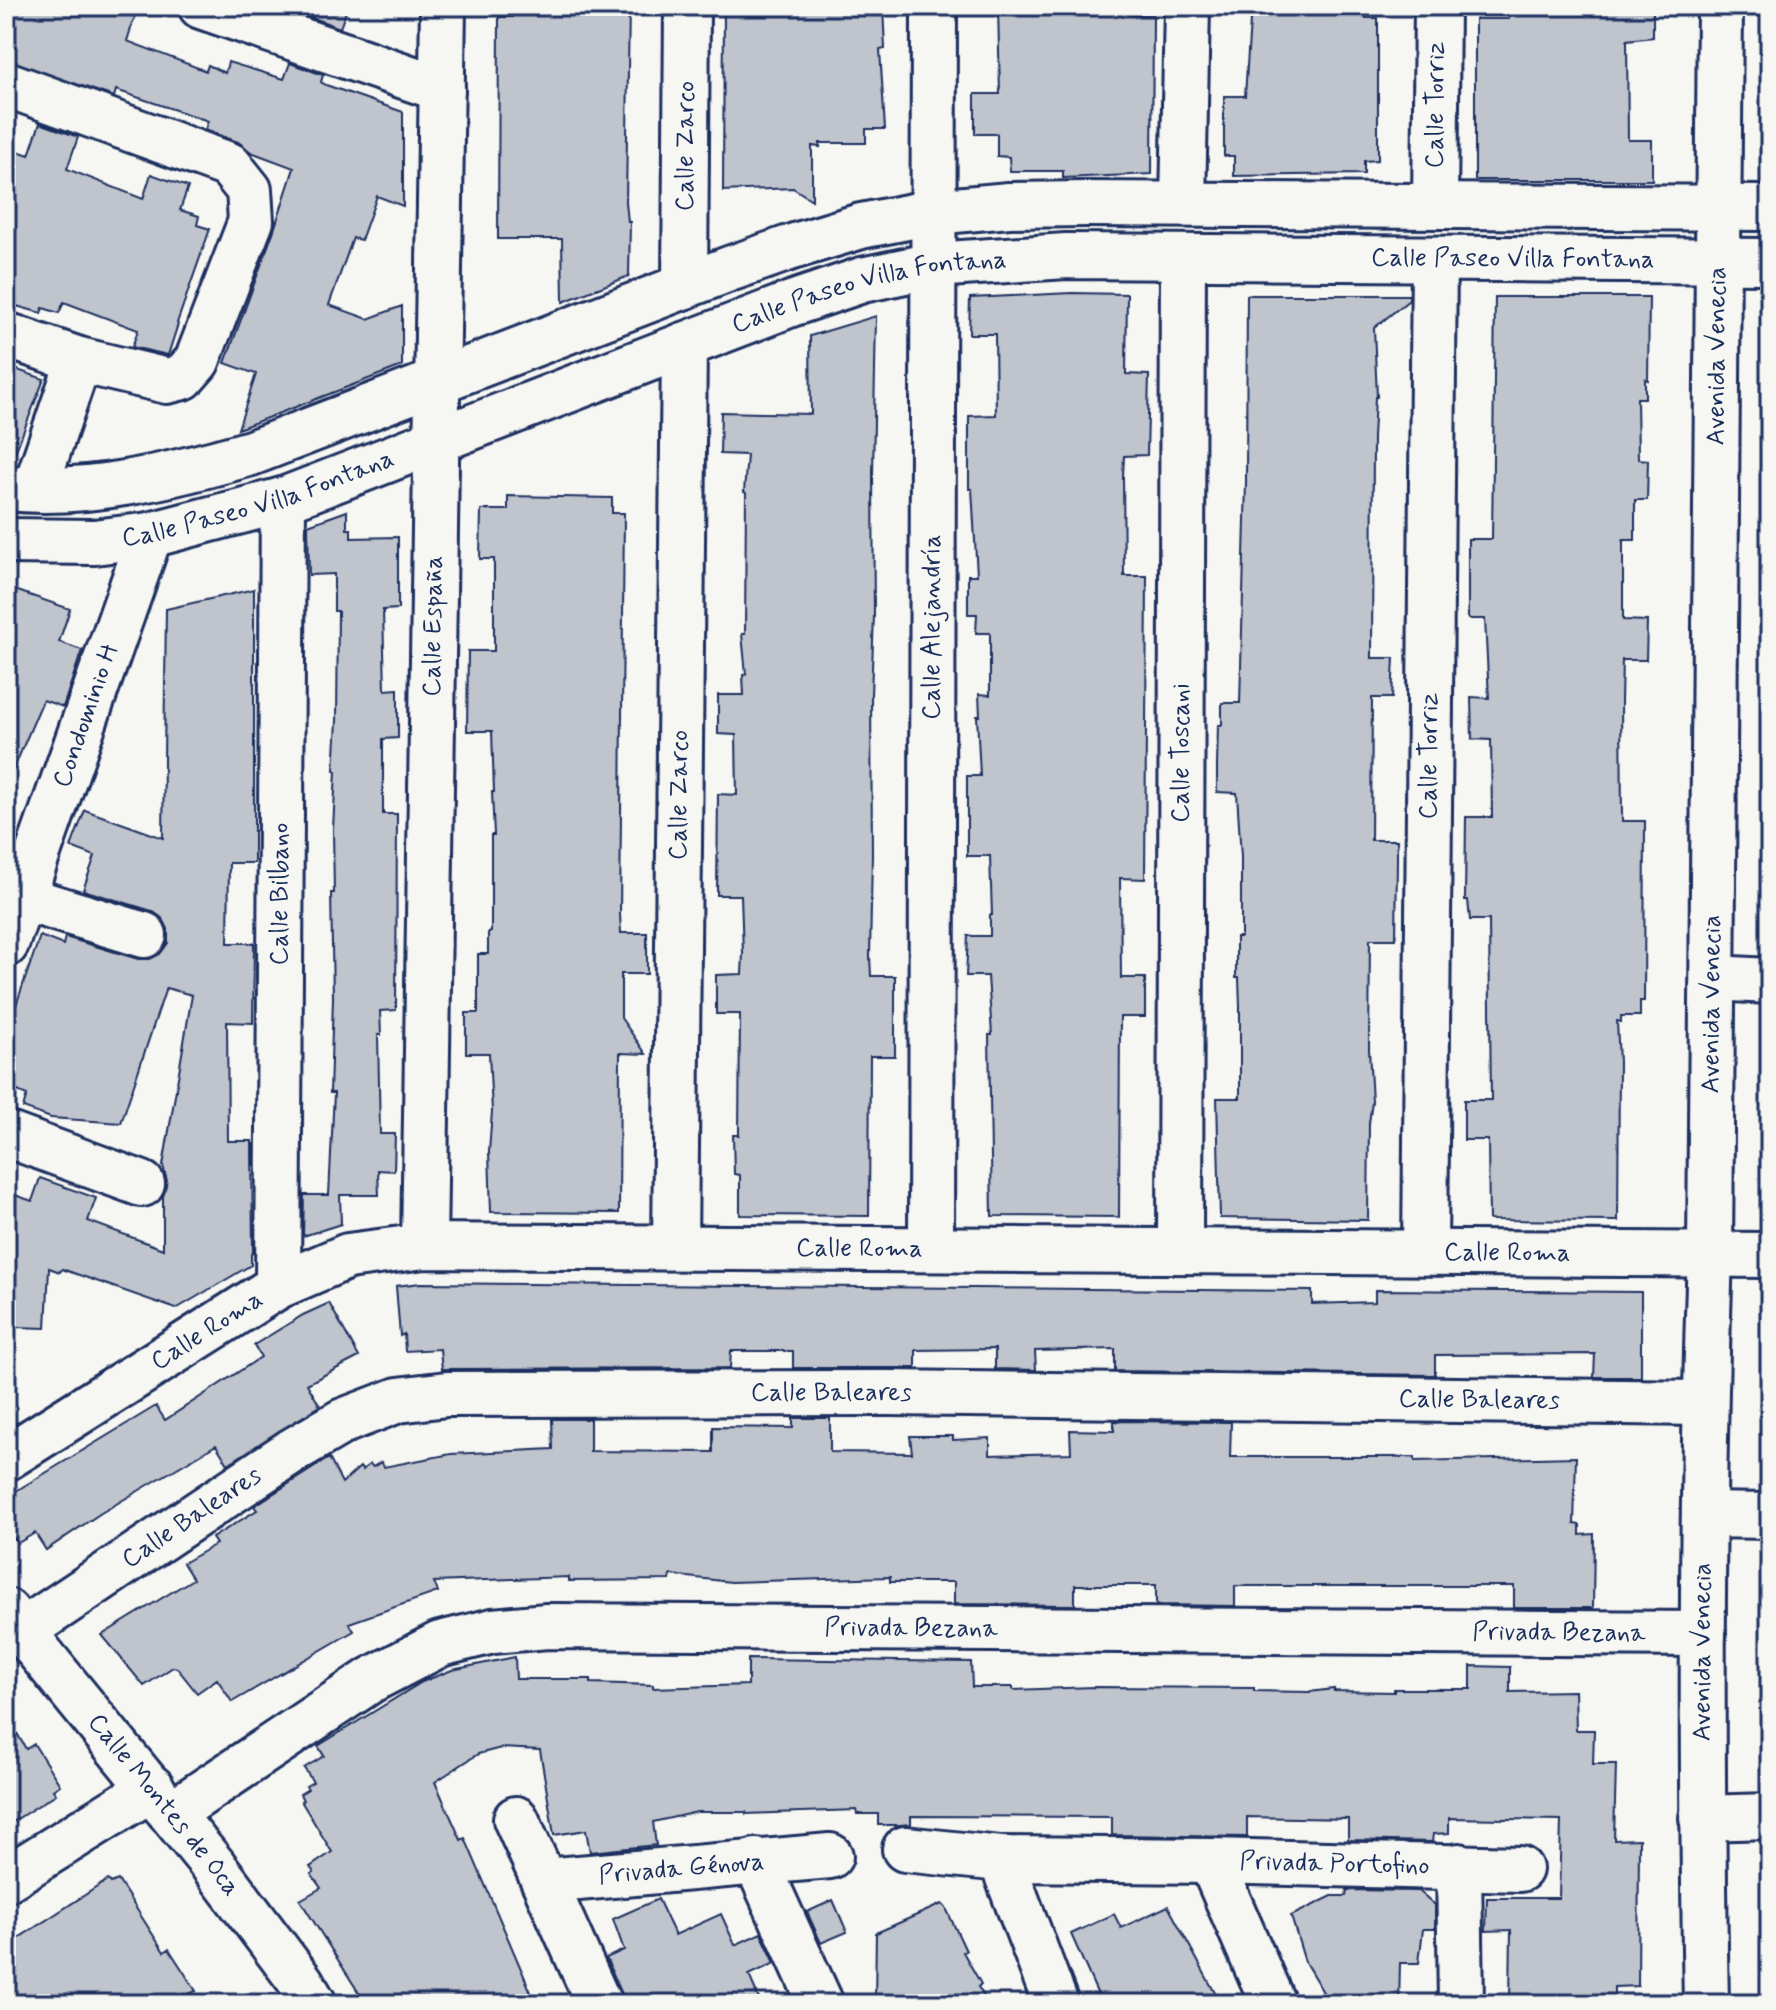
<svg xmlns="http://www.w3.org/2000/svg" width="1776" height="2010" font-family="Mynerve,sans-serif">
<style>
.building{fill:#c0c4cd;stroke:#1b2f5e;stroke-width:2}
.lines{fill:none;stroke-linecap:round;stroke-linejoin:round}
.minor-casing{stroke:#1b2f5e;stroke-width:50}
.major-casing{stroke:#1b2f5e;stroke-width:50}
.minor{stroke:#f6f6f2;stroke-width:44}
.major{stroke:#f6f6f2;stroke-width:44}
.labels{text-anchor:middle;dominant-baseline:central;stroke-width:6;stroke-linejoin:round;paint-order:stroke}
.street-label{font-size:26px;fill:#1b2f5e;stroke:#f6f6f2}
</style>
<rect width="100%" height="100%" fill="#f6f6f2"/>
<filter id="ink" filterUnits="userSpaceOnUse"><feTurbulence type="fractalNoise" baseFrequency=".0125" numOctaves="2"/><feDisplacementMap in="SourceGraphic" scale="16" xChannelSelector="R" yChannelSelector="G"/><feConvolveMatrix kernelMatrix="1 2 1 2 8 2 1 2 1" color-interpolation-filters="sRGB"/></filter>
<g filter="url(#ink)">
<path class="building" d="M6,6H104L135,16L127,41L206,71L208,65L225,73L228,62L284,79L290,63L323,75L321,82L326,85L403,112V206L377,196L361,240L353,238L329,305L368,319L402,306V366L238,429L256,374L225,363L274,230L294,168L251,152L238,142L205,130L208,121L116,90L114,97L6,60Z
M311,6H348L340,28L308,16Z
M512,6H629L626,202L628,222H630L629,276L563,302L562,239H498L499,17H513Z
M724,6H883L885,49L880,50L885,129H866V143H820V147L812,146V200L793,188L723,191Z
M998,6H1129L1130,15H1153L1152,174L1063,178V171H1010L1009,157L997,156V134H975V94H1000Z
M1251,6H1366V18H1378V160L1364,161V174L1234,176V156H1224V96H1245Z
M1510,6H1653V37L1627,40L1628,140H1652V180H1475V19H1509Z
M40,123L78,137L67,169L143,199L151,174L188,187L180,210L199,216L197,225L210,229L177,323L178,324L168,355L132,347L138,330L64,302L59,313L43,308L41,313L6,303V147L29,155Z
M1071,293L1127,294L1126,374L1149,375L1147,455L1124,456L1123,476L1124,576H1147L1145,879L1120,878L1121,978H1145V1017H1120L1119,1217L992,1216L989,1035H992L988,976H966L968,936H990V915H992L990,856H967V776H980L977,716H980L979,694L990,695V633H976L977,614H968V575H977L972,489H969V416L996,415L995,334H969L970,298Z
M1247,295H1409V300L1374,328L1377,397H1375L1373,438L1372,658H1394L1392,698H1372L1371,840H1397V859L1396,939H1370L1369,1049L1372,1102L1369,1123L1368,1220L1220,1218L1217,1098H1240V1007L1239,978H1236V937H1241V857L1237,793L1217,792V766L1218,725H1222V703H1240L1246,483Z
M1495,297H1649L1648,380L1645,379V398H1637L1638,459L1648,460L1647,500H1635V540H1623V620L1647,621L1646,660H1622L1621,701L1622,821H1645L1644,1001H1640V1016H1621V1022L1617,1021L1619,1062L1618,1221L1489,1220L1488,1140H1464V1100H1491L1489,920H1470L1468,900H1465L1466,817H1492L1491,740L1472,739L1471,697L1489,698L1485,619H1468V539H1492Z
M876,316L873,474L874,615L871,695L872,854L870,956L871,976H895V1056H870L869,1216L740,1215V1175L734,1174L733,1135H739L740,1014H716V975L742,974L743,954L741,895H717L718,794L737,795L736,735L718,734V695H744L743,675L746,674L742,634H745L746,493L744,492L747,455L720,454L721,412L811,414L810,336Z
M6,366L44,379L11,463H6Z
M508,496L612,498V513H624L620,914L621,933H647V974H621V1018L646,1054L620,1053L619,1213L491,1212L489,1152L492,1111L489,1053H466V1013H478V954H488V933L491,932V835H494L492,792H494L492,731H467L468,651H494V559H480L481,510H508Z
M347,511V529H351V538L398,537V609L383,610L385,690L398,689V738L383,739V814H397L396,1010L380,1011L381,1035H378L380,1134H395L394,1171L378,1170L379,1195H340L341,1224L303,1236L304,1195H329L334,1093H330L333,998L331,893H334L333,829L336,771H334L337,721L338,611H334V574L309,575L308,525Z
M6,587L70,609L59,642L82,650L63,707L43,700L6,787Z
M254,589V863H229L228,943H254L253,1023L227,1022L228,1141H252L253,1253L251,1254V1265L176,1309L62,1269L60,1272L49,1268L46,1328L15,1327L16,1299H6V1192L32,1201L40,1178L96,1198L88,1221L163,1249V1196L167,1181L163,1166L192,995L166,988L121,1123L51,1118L23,1108L27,1095L6,1086V1034L40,936L63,945L65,937L138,959H150L160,954L168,943V929L163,919L152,911L83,890L95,856L71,847L85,810L163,838L166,609Z
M421,1283L1312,1291V1304L1375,1302V1290L1641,1292V1377H1594L1595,1354L1435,1355V1375L1115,1371V1349L1035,1351L1036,1370L995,1369V1349L916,1350V1368H793V1351H731L730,1368L442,1369L440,1349L405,1351L404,1334L400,1336L396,1286Z
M329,1303L359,1357L307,1384L320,1406L228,1464L216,1445L101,1513L46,1550L35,1533L18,1543L6,1529V1497L156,1406L165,1420L261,1357L254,1345L303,1315Z
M793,1418H830V1452L912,1453L910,1436H953V1440L990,1438V1455L1071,1453L1070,1430L1114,1431V1421L1231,1422L1230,1457H1415V1461L1576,1457L1574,1524L1580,1525V1535L1594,1534L1593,1608H1514V1586H1235V1606L1156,1605V1585H1075V1605L954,1604V1582H890V1577L731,1582L671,1575L670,1580L569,1581V1577L434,1582L438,1592L349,1623L354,1631L232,1702L217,1679L197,1693L177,1668L173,1667L144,1686L102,1635L193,1579L183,1563L216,1544L212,1538L257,1510L254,1506L329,1458L342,1483L360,1467L362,1470L370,1464L373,1467L381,1462L384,1467L451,1454L553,1449L552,1419H590V1451L713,1452V1427L793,1428Z
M515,1657L516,1679H591V1683L653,1685V1688L748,1685V1659L971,1662L972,1687H1013V1690L1094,1687L1254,1688V1691L1309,1692L1334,1689V1691L1394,1692V1689H1471V1666L1510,1667V1692L1575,1691L1576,1730H1594L1593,1764H1616L1614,1840L1639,1839L1638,1986L1614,1987V2004H1510L1511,1930L1486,1931L1487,1898H1559L1561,1820L1449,1818V1833L1433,1834L1432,1842L1348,1840V1819L1247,1817V1837L1112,1835V1817L911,1816V1824L900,1825H878V1814H857L856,1810L746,1814V1812H697L653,1822L656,1845L590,1852L586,1830L554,1835L540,1750L501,1748L478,1754L435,1782L461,1840L465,1838L536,2004H366L300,1900L321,1888L311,1874L314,1872L310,1867L332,1852L301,1801L303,1800L300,1794L308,1789L306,1786L313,1782L304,1768L324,1756L318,1746L422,1682L452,1670Z
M6,1714L26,1749L34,1744L60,1785L53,1790L56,1794L6,1826Z
M108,1880L111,1883L118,1880L164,1952L169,1949L196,1991L189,1994L196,2004H43L39,1997L20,2004H6V1955L11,1953L8,1945Z
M1347,1890L1419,1891L1435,1905V1929H1423L1419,1963H1400L1399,2004H1330L1305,1962L1291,1916L1332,1896H1346Z
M658,1899L675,1935L721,1914L735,1945L761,1933L775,1963L749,1975L761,2004H624L622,1994L606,1958L624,1950L613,1919Z
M833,1900L847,1932L821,1943L807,1912Z
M942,1904L946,1908L966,1951L963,1952L981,1984L978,1987L989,2004H875L876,1933Z
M1168,1906L1221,2004H1102L1071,1934L1114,1914L1121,1928Z"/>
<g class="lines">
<g class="minor-casing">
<g id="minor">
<path d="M201,6L442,89"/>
<path d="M6,84L229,165L249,190L251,221L197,361L183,377L167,381L79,360L6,335"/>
<path d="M1183,204L1187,6"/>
<path id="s1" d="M1435,205L1437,6"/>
<path id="s2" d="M685,286L687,6"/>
<path d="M6,488C88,497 173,475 251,453L729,269L795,246L861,226L933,212L1009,205L1086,204L1770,208"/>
<path d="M35,489L79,360"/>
<path id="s3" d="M6,541L94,542L150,535L283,500L791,304L862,280L933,265L1066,256L1770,261"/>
<path d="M22,898L144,935"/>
<path id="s4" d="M6,944L150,535"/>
<path d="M1713,978L1770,981"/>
<path d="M6,1134L142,1184"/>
<path id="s5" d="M424,1246L443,6"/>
<path id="s6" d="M675,1247L684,345"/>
<path id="s7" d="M931,1249L934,6"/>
<path id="s8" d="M1180,1251L1183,257"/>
<path id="s9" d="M1425,1252L1434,259"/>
<path id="s10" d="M278,1286L283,500"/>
<path id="s11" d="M6,1458L278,1286L348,1256L424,1246L1770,1255"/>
<path d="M1704,1515L1770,1516"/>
<path id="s12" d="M6,1611L213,1865L301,1982L314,2004"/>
<path id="s13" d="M24,1630L292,1451L343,1421L398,1400L447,1394L888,1393L1704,1403"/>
<path id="s14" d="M172,1813L371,1680L440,1644L493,1631L547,1626L1703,1634"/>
<path d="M1702,1818L1770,1816"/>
<path d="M516,1819L599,2004"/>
<path id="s15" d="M905,1849L1001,1859L1211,1861L1520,1869"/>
<path d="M1001,1859L1056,2004"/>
<path d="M756,1861L821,2004"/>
<path d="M1211,1861L1273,2004"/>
<path d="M1459,1866L1461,2004"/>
<path d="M6,1879L152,1788"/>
<path id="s16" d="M544,1881L830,1856"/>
</g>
</g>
<g class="major-casing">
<g id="major">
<path id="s17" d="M1706,2004C1701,1754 1701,1504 1710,1254L1720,6"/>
</g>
</g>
<use href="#minor" class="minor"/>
<use href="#major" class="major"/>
</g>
</g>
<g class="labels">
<g class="street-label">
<text stroke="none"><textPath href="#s1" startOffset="100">Calle Torriz</textPath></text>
<text stroke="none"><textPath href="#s2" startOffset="140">Calle Zarco</textPath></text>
<text stroke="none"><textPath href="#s3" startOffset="1554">Calle Paseo Villa Fontana</textPath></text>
<text stroke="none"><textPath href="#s3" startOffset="906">Calle Paseo Villa Fontana</textPath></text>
<text stroke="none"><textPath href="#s17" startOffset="1648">Avenida Venecia</textPath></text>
<text stroke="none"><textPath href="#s3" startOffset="258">Calle Paseo Villa Fontana</textPath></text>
<text stroke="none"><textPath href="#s5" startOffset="620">Calle España</textPath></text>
<text stroke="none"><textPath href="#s7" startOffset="622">Calle Alejandría</textPath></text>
<text stroke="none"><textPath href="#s4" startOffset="242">Condominio H</textPath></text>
<text stroke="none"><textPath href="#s8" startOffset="498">Calle Toscani</textPath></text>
<text stroke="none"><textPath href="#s9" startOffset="496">Calle Torriz</textPath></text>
<text stroke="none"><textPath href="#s6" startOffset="452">Calle Zarco</textPath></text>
<text stroke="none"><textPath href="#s10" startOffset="392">Calle Bilbano</textPath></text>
<text stroke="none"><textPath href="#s17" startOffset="1000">Avenida Venecia</textPath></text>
<text stroke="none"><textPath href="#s11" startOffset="910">Calle Roma</textPath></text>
<text stroke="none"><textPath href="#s11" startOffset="1558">Calle Roma</textPath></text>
<text stroke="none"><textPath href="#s11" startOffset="238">Calle Roma</textPath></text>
<text stroke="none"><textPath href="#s13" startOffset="874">Calle Baleares</textPath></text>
<text stroke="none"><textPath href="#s13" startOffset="1522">Calle Baleares</textPath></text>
<text stroke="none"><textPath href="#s13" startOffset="202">Calle Baleares</textPath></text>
<text stroke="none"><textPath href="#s14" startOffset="790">Privada Bezana</textPath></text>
<text stroke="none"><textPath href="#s14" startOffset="1438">Privada Bezana</textPath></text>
<text stroke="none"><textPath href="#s17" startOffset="352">Avenida Venecia</textPath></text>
<text stroke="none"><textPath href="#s12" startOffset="250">Calle Montes de Oca</textPath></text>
<text stroke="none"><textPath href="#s15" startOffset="430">Privada Portofino</textPath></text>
<text stroke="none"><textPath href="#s16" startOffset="138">Privada Génova</textPath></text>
</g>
</g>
<rect width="1776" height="2010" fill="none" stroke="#f6f6f2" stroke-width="32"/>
<rect x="16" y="16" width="1744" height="1978" fill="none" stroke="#1b2f5e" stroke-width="3" filter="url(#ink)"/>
</svg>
